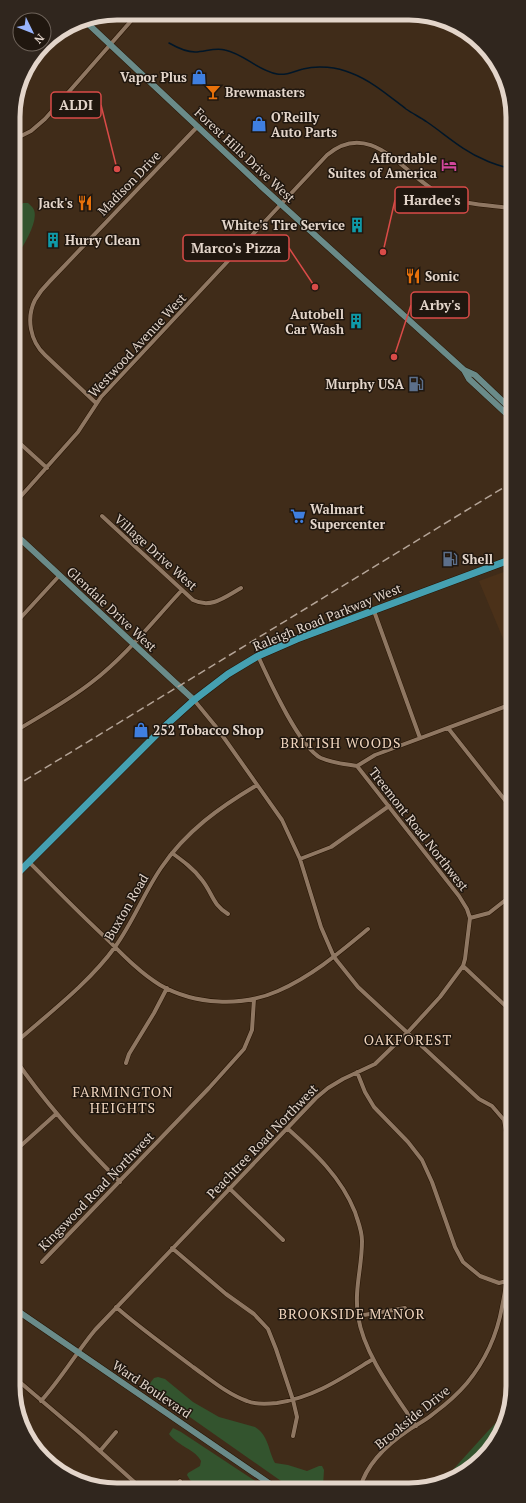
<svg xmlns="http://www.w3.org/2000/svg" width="526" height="1503" font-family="'PT Serif',serif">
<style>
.built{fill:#4b3119}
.green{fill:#33542e}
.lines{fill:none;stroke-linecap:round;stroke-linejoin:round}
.stream{stroke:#001628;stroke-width:1.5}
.street-casing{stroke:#261403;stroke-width:5}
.secondary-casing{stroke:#261403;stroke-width:7}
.primary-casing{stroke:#261403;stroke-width:8}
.street{stroke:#8f7762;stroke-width:4}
.secondary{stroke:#6a8b89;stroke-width:6}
.primary{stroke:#45a0b1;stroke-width:7}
.rail{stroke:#b4a497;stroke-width:1.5;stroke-dasharray:8 4;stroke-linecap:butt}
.labels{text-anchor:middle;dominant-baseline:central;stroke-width:3;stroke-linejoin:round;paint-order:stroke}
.poi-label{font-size:13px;font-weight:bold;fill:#e3d5ca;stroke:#20170f;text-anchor:start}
.street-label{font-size:13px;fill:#e3d5ca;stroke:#20170f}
.neighbourhood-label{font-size:14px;letter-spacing:1px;fill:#efd4bd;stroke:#20170f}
.rim{fill:none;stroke:#e3d5ca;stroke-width:5}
.leader{fill:none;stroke:#d94b48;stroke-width:1.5}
.callout-dot{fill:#d94b48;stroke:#20170f;stroke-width:1.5}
.callout{fill:#20170f;stroke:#d94b48;stroke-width:1.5}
.callout-label{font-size:14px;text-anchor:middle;font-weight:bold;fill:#e3d5ca}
</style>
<rect width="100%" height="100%" fill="#402c19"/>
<path class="built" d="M512,569V660L479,581Z"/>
<path class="green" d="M23,203H28C30,205 33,207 34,210C39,223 20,251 13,262V214Z
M158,1377L165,1379L193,1402L219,1417L255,1427C269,1436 268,1450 275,1463L288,1465L307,1471L319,1466H322L324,1470L323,1486L325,1488H291L147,1387L154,1378Z
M508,1411L505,1425L487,1454L461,1476L440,1484L488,1431Z
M173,1428L181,1432L266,1488H202L190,1480L187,1475L188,1473L200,1466L201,1461C196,1450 178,1446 169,1434Z"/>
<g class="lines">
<path class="stream" d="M169,43C176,47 187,52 195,52C205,52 215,47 225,50C244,54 257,70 277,74C287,76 294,71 303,69C318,65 337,67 351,73C372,81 389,96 406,109C413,114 420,117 427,122C446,135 463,151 485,160C493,164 502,166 511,169
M474,1465L493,1445"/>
<g class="street-casing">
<path id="street" d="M13,140L31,131L45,119L138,13
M96,403L45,355C30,341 26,318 35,300C39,293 44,287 49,282L198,126
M14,438L47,468
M14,504L78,432L101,397L327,155C372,117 405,177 442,195C463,205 488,205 511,208
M102,516L193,600C211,609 225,597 241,588
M374,611L420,738
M14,625L59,576
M258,656C269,680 299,747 321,758C332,763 345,764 357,766L459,896L467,909L470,918
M194,700L217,728L282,820L300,859L321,927L334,957L358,987L479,1099L492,1106L504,1120L506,1130L512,1140
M448,728L512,809
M14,732C40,716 68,701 92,682C126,656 153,621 182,590
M357,766L375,755L512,704
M172,853C183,861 194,869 202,880C213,894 212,904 228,914
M300,859L331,847L389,806
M29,862C54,887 79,913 105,937C122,954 140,973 160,985C195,1005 242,1007 278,991C312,976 339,953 368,929
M506,901L512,907
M463,966L512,1012
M15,1043C48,1014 89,983 115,947C133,922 144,893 161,868C186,831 220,807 257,785
M15,1059C46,1104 81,1143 120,1182
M126,1063L129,1054L154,1013L167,988
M357,1072L365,1092L374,1107L408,1142L422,1160L432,1182L455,1247L463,1262L480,1276L499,1283L507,1281
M287,1128C315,1153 341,1177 355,1212C358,1222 362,1230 362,1241C362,1268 354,1289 358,1316C364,1355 395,1394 416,1426
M15,1151L56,1114
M229,1188L283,1240
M172,1248L226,1294L254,1314L268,1329L276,1349L293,1400L297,1417L293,1436
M42,1262L209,1088L244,1049L252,1030L254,999
M116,1307C141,1329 167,1347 193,1367C210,1379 227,1394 247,1401C256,1405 268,1404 277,1403C315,1397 342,1378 373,1359
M358,1316L405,1308
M15,1378L82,1435L141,1488
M41,1401C61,1379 76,1353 95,1330L316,1098L328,1088L343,1079L375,1064L408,1032L440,997L463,966L465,959L470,918L489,913L512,895
M100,1451L116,1432
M174,1488L180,1481
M360,1488C367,1463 389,1443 410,1429C418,1424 426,1420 433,1414C445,1405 457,1395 467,1383C485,1361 497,1335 502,1307C506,1288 508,1268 513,1250"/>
</g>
<g class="secondary-casing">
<path id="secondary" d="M84,20L262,187L464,370L475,375L511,409
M464,370L469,379L511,418
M14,533L194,700
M15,1309L276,1488"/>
</g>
<g class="primary-casing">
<path id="primary" d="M14,877L164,727L194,700L228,674L258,656L297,639L512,559"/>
</g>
<use href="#street" class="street"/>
<use href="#secondary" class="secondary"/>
<use href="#primary" class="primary"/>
<path class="rail" d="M14,787L511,483"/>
</g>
<defs>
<g id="shop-bare" transform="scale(1.2)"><path d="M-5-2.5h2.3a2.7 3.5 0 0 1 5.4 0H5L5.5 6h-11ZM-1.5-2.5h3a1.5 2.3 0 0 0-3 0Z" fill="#3f7fe0" stroke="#20170f" stroke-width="2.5" paint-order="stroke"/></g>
<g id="bar-bare" transform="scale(1.2)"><path d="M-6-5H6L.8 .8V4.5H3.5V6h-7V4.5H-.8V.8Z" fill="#e8710a" stroke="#20170f" stroke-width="2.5" paint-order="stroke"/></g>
<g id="hotel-bare" transform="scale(1.2)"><path d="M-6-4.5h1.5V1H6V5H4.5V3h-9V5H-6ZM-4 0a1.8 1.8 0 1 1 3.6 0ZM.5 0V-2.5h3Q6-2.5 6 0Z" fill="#d1479c" stroke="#20170f" stroke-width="2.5" paint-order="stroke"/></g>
<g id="restaurant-bare" transform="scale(1.2)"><path d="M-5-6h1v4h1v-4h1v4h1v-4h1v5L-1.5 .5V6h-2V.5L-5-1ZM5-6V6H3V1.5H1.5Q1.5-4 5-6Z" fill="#e8710a" stroke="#20170f" stroke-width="2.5" paint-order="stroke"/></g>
<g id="building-bare" transform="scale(1.2)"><path d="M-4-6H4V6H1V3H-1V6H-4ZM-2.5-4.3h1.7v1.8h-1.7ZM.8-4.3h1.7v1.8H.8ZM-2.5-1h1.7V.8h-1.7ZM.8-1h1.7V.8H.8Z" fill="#0f9aa8" stroke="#20170f" stroke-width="2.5" paint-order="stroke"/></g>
<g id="fuel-bare" transform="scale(1.2)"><path d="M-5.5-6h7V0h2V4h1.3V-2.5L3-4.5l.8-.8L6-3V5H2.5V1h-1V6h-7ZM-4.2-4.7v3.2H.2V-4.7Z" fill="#5c6f8a" stroke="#20170f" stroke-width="2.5" paint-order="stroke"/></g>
<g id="supermarket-bare" transform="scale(1.2)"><path d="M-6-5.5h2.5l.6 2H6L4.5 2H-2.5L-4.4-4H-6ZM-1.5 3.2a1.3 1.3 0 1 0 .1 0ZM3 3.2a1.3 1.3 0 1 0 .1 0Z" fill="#3f7fe0" stroke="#20170f" stroke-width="2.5" paint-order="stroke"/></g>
</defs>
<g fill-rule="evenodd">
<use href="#shop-bare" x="199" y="77"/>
<use href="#bar-bare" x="213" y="92"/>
<use href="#shop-bare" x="259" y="124"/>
<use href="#hotel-bare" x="449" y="165"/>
<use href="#restaurant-bare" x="85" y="203"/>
<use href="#building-bare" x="357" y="225"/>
<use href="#building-bare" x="53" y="240"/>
<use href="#restaurant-bare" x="413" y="276"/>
<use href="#building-bare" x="356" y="321"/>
<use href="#fuel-bare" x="416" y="384"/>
<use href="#supermarket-bare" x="298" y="516"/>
<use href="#fuel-bare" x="450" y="559"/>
<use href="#shop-bare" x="141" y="730"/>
</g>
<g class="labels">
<g class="poi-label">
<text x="187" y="77" text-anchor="end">Vapor Plus</text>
<text x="225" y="92">Brewmasters</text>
<text x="271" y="117">O'Reilly<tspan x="271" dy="15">Auto Parts</tspan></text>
<text x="437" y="158" text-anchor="end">Affordable<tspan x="437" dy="15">Suites of America</tspan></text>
<text x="73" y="203" text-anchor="end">Jack's</text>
<text x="345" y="225" text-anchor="end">White's Tire Service</text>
<text x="65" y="240">Hurry Clean</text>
<text x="425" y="276">Sonic</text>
<text x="344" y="314" text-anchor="end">Autobell<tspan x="344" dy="15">Car Wash</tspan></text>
<text x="404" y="384" text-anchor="end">Murphy USA</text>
<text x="310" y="509">Walmart<tspan x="310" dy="15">Supercenter</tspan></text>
<text x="462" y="559">Shell</text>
<text x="153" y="730">252 Tobacco Shop</text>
</g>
<g class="street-label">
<text transform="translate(245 155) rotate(43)">Forest Hills Drive West</text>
<text transform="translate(129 183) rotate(-46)">Madison Drive</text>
<text transform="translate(137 345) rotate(-47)">Westwood Avenue West</text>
<text transform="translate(156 552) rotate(42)">Village Drive West</text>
<text transform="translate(112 609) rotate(43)">Glendale Drive West</text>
<text transform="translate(327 617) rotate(-22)">Raleigh Road Parkway West</text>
<text transform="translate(419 829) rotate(52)">Treemont Road Northwest</text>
<text transform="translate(126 907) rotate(-60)">Buxton Road</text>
<text transform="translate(262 1141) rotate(-46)">Peachtree Road Northwest</text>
<text transform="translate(96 1191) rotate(-46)">Kingswood Road Northwest</text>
<text transform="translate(152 1389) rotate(34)">Ward Boulevard</text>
<text transform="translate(412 1417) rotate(-39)">Brookside Drive</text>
</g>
<g class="neighbourhood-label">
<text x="341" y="742">BRITISH WOODS</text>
<text x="408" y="1039">OAKFOREST</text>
<text x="123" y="1091">FARMINGTON<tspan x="123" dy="16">HEIGHTS</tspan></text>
<text x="352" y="1313">BROOKSIDE MANOR</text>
</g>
</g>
<path d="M0 0H526V1503H0ZM117 20H409A97 97 0 0 1 506 117V1386A97 97 0 0 1 409 1483H117A97 97 0 0 1 20 1386V117A97 97 0 0 1 117 20Z" fill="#30261e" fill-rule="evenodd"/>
<path class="rim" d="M117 20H409A97 97 0 0 1 506 117V1386A97 97 0 0 1 409 1483H117A97 97 0 0 1 20 1386V117A97 97 0 0 1 117 20Z"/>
<path class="leader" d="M117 169L101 105M383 252L395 200M315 287L289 248M394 357L411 305"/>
<g class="callout-dot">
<circle cx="117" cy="169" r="4"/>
<circle cx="383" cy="252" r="4"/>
<circle cx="315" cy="287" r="4"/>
<circle cx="394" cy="357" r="4"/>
</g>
<g class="callout">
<rect x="51" y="92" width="50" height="26" rx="4"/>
<rect x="395" y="187" width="73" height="26" rx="4"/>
<rect x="183" y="235" width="106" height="26" rx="4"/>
<rect x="411" y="292" width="58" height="26" rx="4"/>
</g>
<g class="callout-label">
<text x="76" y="110">ALDI</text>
<text x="432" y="205">Hardee's</text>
<text x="236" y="253">Marco's Pizza</text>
<text x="440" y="310">Arby's</text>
</g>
<g transform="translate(32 32) rotate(133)"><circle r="19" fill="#20170f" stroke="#6e635a"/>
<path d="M0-3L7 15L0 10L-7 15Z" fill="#99b5fd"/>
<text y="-6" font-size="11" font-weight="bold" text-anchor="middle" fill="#e3d5ca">N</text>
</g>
</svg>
